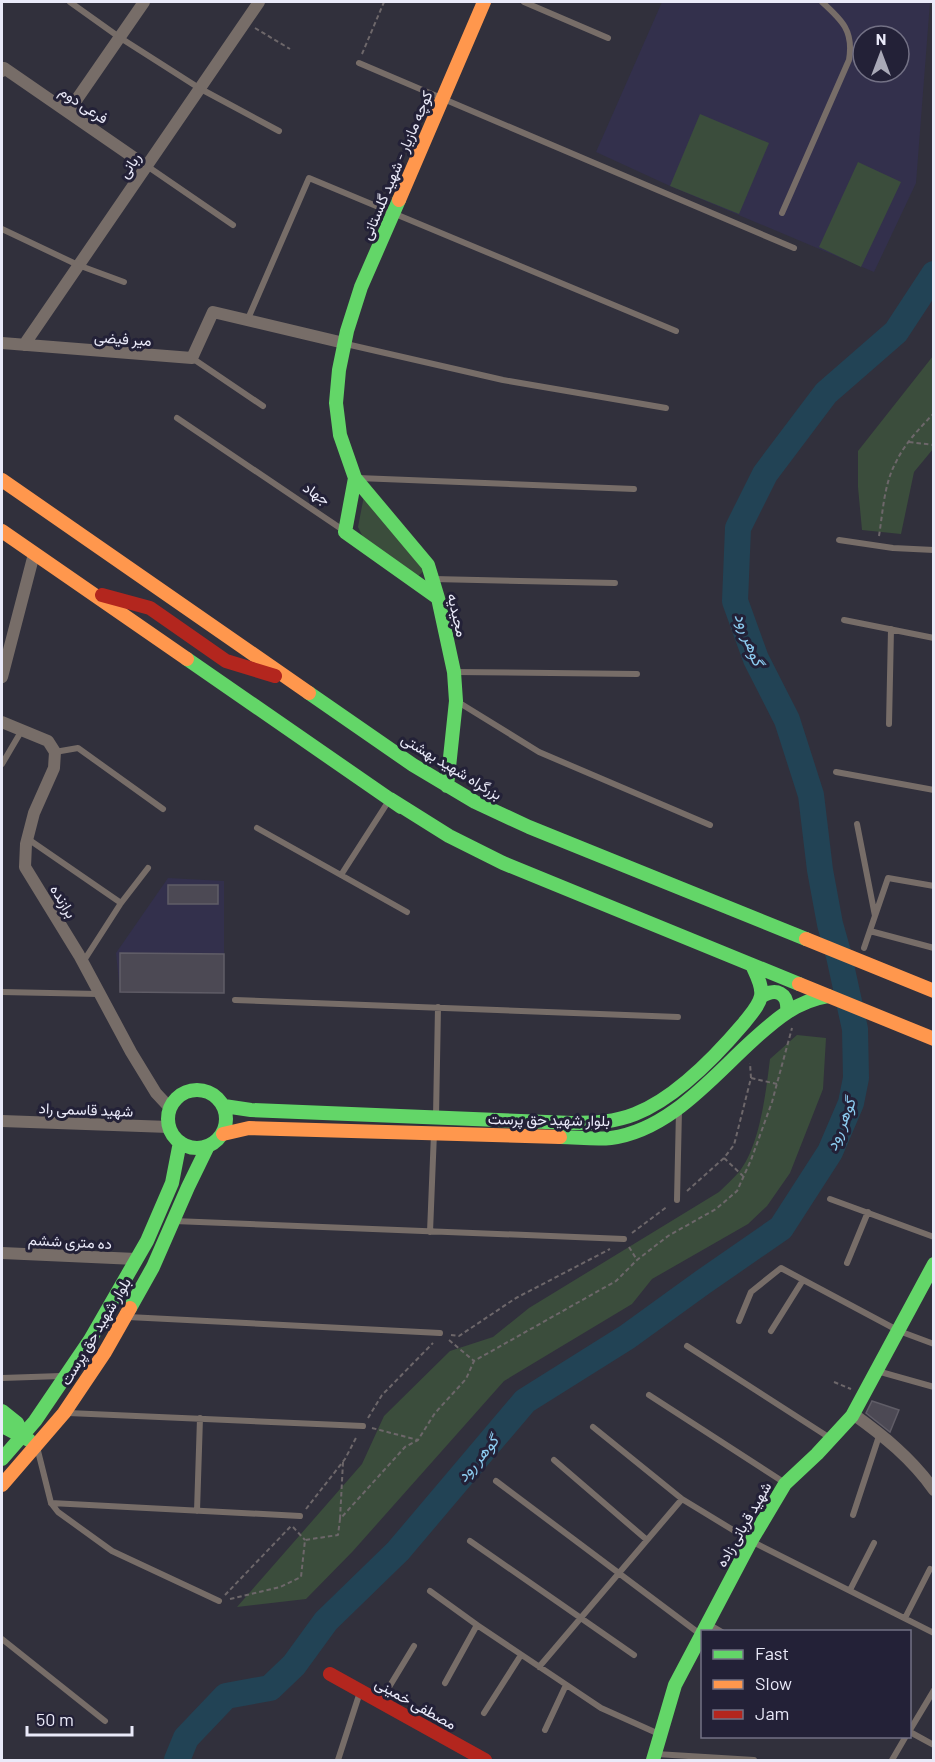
<svg xmlns="http://www.w3.org/2000/svg" width="935" height="1762" font-family="Barlow,Vazirmatn,sans-serif">
<style>
.built{fill:#33304c;fill-rule:evenodd}
.green{fill:#3b4d3c}
.lines{fill:none;stroke-linecap:round;stroke-linejoin:round}
.river{stroke:#224355;stroke-width:26}
.building{fill:#4c4954;stroke:#605d67;stroke-width:1.5}
.path{stroke:#6d676a;stroke-width:2;stroke-dasharray:4.5 3;stroke-linecap:butt}
.lane{stroke:#776d68;stroke-width:6}
.street{stroke:#776d68;stroke-width:12}
.fast{stroke:#63d668;stroke-width:14}
.slow{stroke:#ff974d;stroke-width:14}
.jam{stroke:#b3261e;stroke-width:14}
.labels{text-anchor:middle;dominant-baseline:central;stroke-width:6;stroke-linejoin:round;paint-order:stroke}
.street-label{font-size:15px;fill:#eaeaf9;stroke:#232137}
.water-label{font-size:16px;font-style:italic;fill:#8dcdf1;stroke:#232137}
</style>
<rect width="100%" height="100%" fill="#31303c"/>
<path class="built" d="M662,2H930L916,183L874,272L670,186L596,152ZM863,36H899V72H863Z
M168,878L224,881V993L120,992L116,953Z"/>
<path class="green" d="M700,114L769,143L739,214L670,186Z
M858,162L901,182L861,267L819,247Z
M933,356V449L914,472L901,534L862,530L858,487V451Z
M364,496L424,571L418,576L363,537L358,527Z
M797,1035L826,1038L823,1089L790,1173L767,1206L748,1224L652,1279L632,1304L504,1381L353,1551L306,1599L237,1607L362,1464L384,1416L450,1351L493,1337L529,1308L719,1192C726,1185 733,1179 739,1172C760,1146 766,1091 770,1059Z"/>
<g class="lines">
<path class="river" d="M177,1760L186,1738L226,1696L270,1688L294,1665L326,1621L398,1551L525,1401L627,1337L703,1282L781,1228L830,1152L851,1103L856,1078L855,1029L839,956L830,924L820,870L811,795L787,720L756,659L735,601L738,528L765,474L826,393L896,332L934,274"/>
</g>
<path class="building" d="M168,885H218V904H168Z
M120,953L224,954V993L120,992Z
M872,1401L899,1410L890,1432L866,1413Z"/>
<g class="lines">
<path class="path" d="M255,28L290,49
M362,54L384,2
M909,442L934,445
M879,536C883,511 884,484 896,462C905,443 920,428 934,413
M751,1078L777,1084
M724,1158L743,1176
M687,1191L724,1158L734,1145L751,1078L750,1063
M632,1233L668,1206
M629,1247L637,1260
M451,1335L459,1336L516,1298L610,1249
M449,1340L474,1361
M834,1382L851,1389
M368,1418L382,1395L433,1343
M372,1428L418,1440
M306,1509L345,1459L357,1436
M340,1519L343,1462
M293,1527L305,1540
M225,1595L292,1525
M230,1599L280,1587L301,1577L305,1540L338,1535L340,1519L405,1447L418,1440L435,1413L466,1379L474,1361L616,1281L637,1260L668,1236L716,1209L737,1191L751,1160L772,1102L792,1028"/>
<path class="lane" d="M70,2L119,37L199,88L279,131
M524,2L608,38
M359,63L794,248
M147,166L233,225
M782,213L849,60C854,31 842,20 822,2
M2,229L78,265L124,282
M247,321L309,178L676,331
M346,344L503,380L666,408
M192,358L263,406
M177,418L343,530
M358,478L634,489
M839,540L893,548L934,550
M433,579L615,583
M844,620L934,638
M455,672L637,674
M458,702L539,752L710,825
M889,724L891,629
M55,752L78,748L163,809
M2,764L22,730
M836,772L934,790
M857,824L875,916
M257,828L407,912
M28,839L121,903
M341,875L388,802
M870,931L934,948
M864,948L888,878L934,886
M83,962L121,903L148,868
M2,992L99,994
M235,1000L678,1017
M436,1117L438,1007
M830,1199L934,1237
M677,1200L679,1110
M174,1221L624,1239
M430,1232L434,1133
M847,1263L868,1212
M128,1317L440,1333
M739,1321L751,1292L781,1268L899,1331L934,1344
M771,1331L803,1280
M687,1346L830,1438
M877,1371L934,1387
M2,1378L61,1376
M649,1395L785,1483
M68,1413L363,1426
M593,1427L682,1499L751,1541L934,1633
M37,1447L51,1503L58,1512L112,1551L219,1601
M554,1460L647,1540
M496,1481L700,1634
M51,1503L300,1516
M197,1511L200,1418
M853,1515L880,1433
M470,1541L634,1655
M850,1590L874,1543
M430,1591L477,1625L601,1708L659,1734
M905,1618L930,1569
M710,1625L722,1632
M2,1639L105,1721
M539,1667L682,1499
M445,1683L477,1625
M380,1702L414,1646
M484,1713L521,1655
M545,1730L566,1685
M910,1730L934,1690
M910,1732L934,1745
M656,1754L754,1760
M338,1760L360,1692
M892,1760L906,1736"/>
<path class="street" d="M2,71L4,68L146,166
M68,112L144,2
M2,343L192,358L213,312L344,343
M24,345L259,2
M2,677L34,554
M2,722L48,741L55,752L54,768L34,813L26,844L25,867L79,955L131,1052L156,1093L170,1108
M2,1121L169,1127
M2,1253L136,1259
M853,1414C884,1436 912,1459 934,1490"/>
<path class="fast" d="M399,200L361,287L347,331L339,370L336,403L340,435L355,478L428,565L438,598L454,672L456,701L447,786
M355,478L345,532L438,598
M187,659L401,807
M309,693L413,765L475,802L529,827L806,939
M390,799L449,836L503,863L799,984
M761,997C776,987 789,993 787,1012
M168 1119a29 29 0 1 1 58 0a29 29 0 1 1-58 0Z
M224,1106L251,1110L572,1123C594,1123 615,1122 635,1114C676,1098 716,1056 744,1023C750,1015 759,1006 761,996C763,986 756,974 752,965
M560,1137C576,1137 595,1140 611,1138C670,1130 712,1077 753,1040C776,1019 797,1001 828,996
M130,1308L153,1267L188,1187L208,1146
M2,1411L17,1423L23,1435
M2,1426L29,1440
M2,1459L35,1421L90,1340L147,1241L172,1183L180,1142
M653,1760L675,1685L751,1541L785,1484L817,1454L852,1416L934,1264"/>
<path class="slow" d="M399,200L484,2
M2,480L309,693
M2,531L187,659
M806,939L934,991
M799,984L934,1039
M223,1134L249,1128L560,1137
M2,1485L64,1413L105,1352L130,1308"/>
<path class="jam" d="M102,595L150,608L226,661L275,676
M330,1674L485,1760"/>
</g>
<g class="labels">
<g class="street-label">
<text transform="translate(84 104) rotate(34)">فرعی دوم</text>
<text transform="translate(129 165) rotate(-56)">ربانی</text>
<text transform="translate(396 165) rotate(-67)">کوچه مازیار - شهید گلستانی</text>
<text transform="translate(123 338) rotate(4)">میر فیضی</text>
<text transform="translate(317 493) rotate(34)">جهاد</text>
<text transform="translate(458 615) rotate(77)">مجیدیه</text>
<text transform="translate(452 766) rotate(31)">بزرگراه شهید بهشتی</text>
<text transform="translate(64 901) rotate(59)">برازنده</text>
<text transform="translate(86 1109) rotate(2)">شهید قاسمی راد</text>
<text transform="translate(549 1119) rotate(1)">بلوار شهید حق پرست</text>
<text transform="translate(70 1241) rotate(3)">ده متری ششم</text>
<text transform="translate(95 1331) rotate(-59)">بلوار شهید حق پرست</text>
<text transform="translate(743 1524) rotate(-60)">شهید قربانی زاده</text>
<text transform="translate(416 1703) rotate(29)">مصطفی خمینی</text>
</g>
<g class="water-label">
<text transform="translate(750 639) rotate(69)">گوهر رود</text>
<text transform="translate(840 1124) rotate(-68)">گوهر رود</text>
<text transform="translate(477 1458) rotate(-50)">گوهر رود</text>
</g>
</g>
<rect width="935" height="1762" fill="none" stroke="#eaeaf9" stroke-width="6"/>
<rect x="701" y="1630" width="210" height="108" fill="#232137" stroke="#737185" stroke-width="1.5"/>
<rect x="713" y="1650" width="30" height="9" fill="#63d668" stroke="#737185" stroke-width="1.5"/>
<text x="755" y="1660" font-size="18" fill="#eaeaf9">Fast</text>
<rect x="713" y="1680" width="30" height="9" fill="#ff974d" stroke="#737185" stroke-width="1.5"/>
<text x="755" y="1690" font-size="18" fill="#eaeaf9">Slow</text>
<rect x="713" y="1710" width="30" height="9" fill="#b3261e" stroke="#737185" stroke-width="1.5"/>
<text x="755" y="1720" font-size="18" fill="#eaeaf9">Jam</text>
<g transform="translate(881 54)"><circle r="28" fill="#232137" stroke="#737185" stroke-width="1.5"/>
<path d="M0-4.5L10 22L0 15L-10 22Z" fill="#a9a9b7"/>
<text y="-9" font-size="16" font-weight="bold" text-anchor="middle" fill="#eaeaf9">N</text>
</g>
<path d="M27 1726v9h105v-9" fill="none" stroke="#eaeaf9" stroke-width="3"/>
<text x="36" y="1726" font-size="18" fill="#eaeaf9" stroke="#232137" stroke-width="4.5" paint-order="stroke">50 m</text>
</svg>
